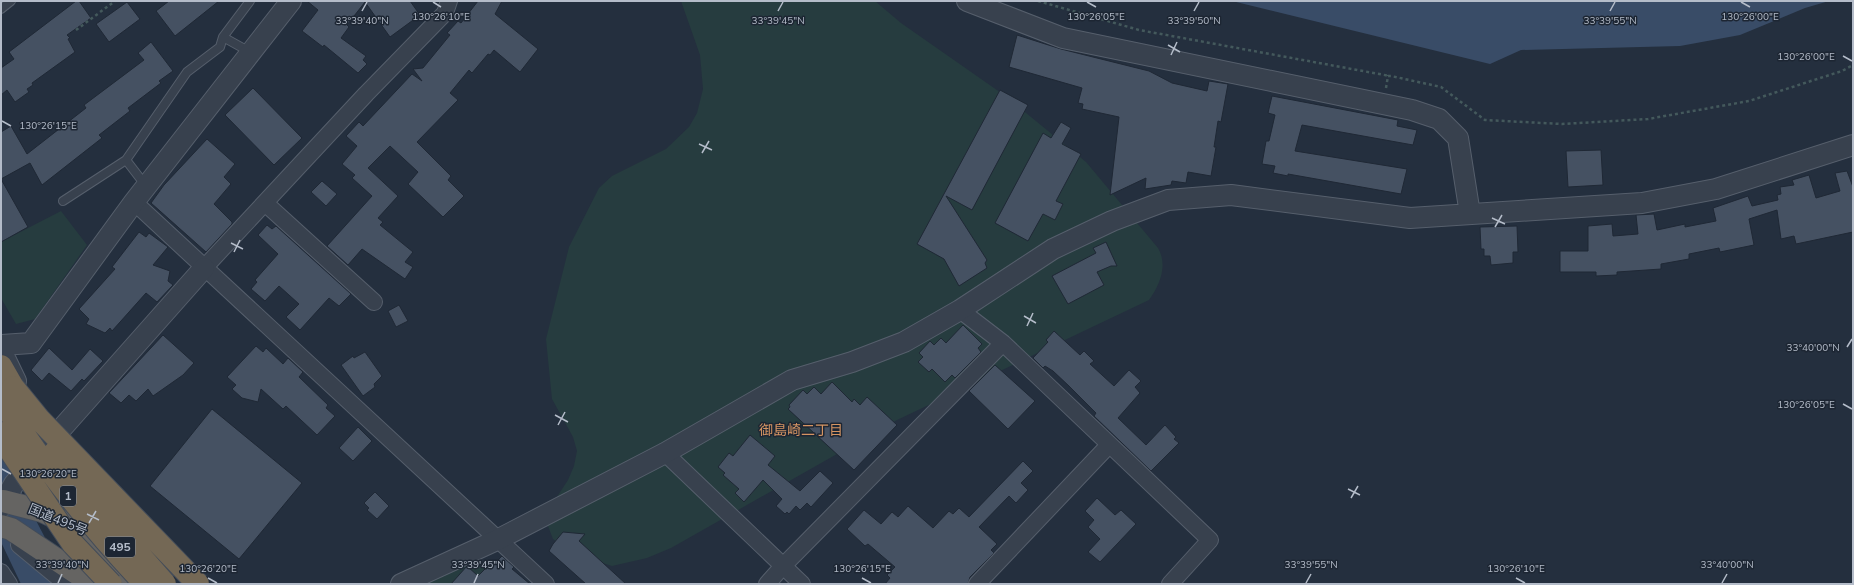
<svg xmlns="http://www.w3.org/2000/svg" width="1854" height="585" font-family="'Nunito Sans','Noto Sans JP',sans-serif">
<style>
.green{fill:#263c3f}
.water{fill:#394c67}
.building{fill:#455162;stroke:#1f2835}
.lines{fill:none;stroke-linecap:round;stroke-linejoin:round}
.service-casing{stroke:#565f6c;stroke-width:10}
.minor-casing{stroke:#565f6c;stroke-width:18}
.tertiary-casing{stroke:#565f6c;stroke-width:22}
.trunk-casing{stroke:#434c59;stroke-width:24}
.motorway-casing{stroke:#434c59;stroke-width:24}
.path{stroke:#44595c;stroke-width:2.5;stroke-dasharray:3 3;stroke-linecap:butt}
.service{stroke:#38414e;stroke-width:8}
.minor{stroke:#38414e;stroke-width:16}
.tertiary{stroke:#38414e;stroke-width:20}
.trunk{stroke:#656462;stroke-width:22}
.motorway{stroke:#746855;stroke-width:22}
.motorway-bridge-casing{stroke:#434c59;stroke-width:24;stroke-linecap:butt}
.motorway-bridge{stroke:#746855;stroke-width:22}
.ticks{fill:none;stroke:#b4bcc9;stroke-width:1.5}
.labels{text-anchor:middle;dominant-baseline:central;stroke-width:3;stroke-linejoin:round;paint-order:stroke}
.shield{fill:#1d2633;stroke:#878f9c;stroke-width:1}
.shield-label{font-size:12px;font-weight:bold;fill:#b4bcc9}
.street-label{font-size:13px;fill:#b4bcc9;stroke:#1d2633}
.neighbourhood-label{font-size:14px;fill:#d59563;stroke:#1d2633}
.ticks-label{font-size:10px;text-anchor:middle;fill:#b4bcc9;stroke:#1d2633;stroke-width:3;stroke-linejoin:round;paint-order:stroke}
</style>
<rect width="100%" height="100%" fill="#242f3e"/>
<path class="green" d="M681,1H875L901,23L1004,95L1086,162L1158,248C1168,265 1160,285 1149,300L897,420L671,548L647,558L612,566L574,554L553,539L546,521L547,512L568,480L574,466L577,451L573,437L552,399L546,339L569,247L599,188L612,176L666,149L689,127L697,113L703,89L700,55Z
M61,211L87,245L35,319L16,324L1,298V242Z
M472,563L486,569L493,584H427L459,567Z"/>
<path class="water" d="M1232,1H1829L1805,8L1740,35L1680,46L1521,50L1490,64Z
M1,453L69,584H21L1,542Z"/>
<path class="building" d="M76,1H79L91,18L67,35L70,38L68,39L75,52L32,83L33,85L27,89L29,92L15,102L7,90L1,95V68L14,59L9,52Z
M169,1H219L175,36L156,11Z
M307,1H410L420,15L390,37L365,2L347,25L349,27L341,38L366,56L363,60L367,64L358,73L324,45L323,47L302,31L318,10Z
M478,1H502L495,14L538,49L520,72L494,50L490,55L488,54L472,73L469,70L450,93L458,100L417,142L451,176L448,180L464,196L443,217L408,184L418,172L390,146L368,168L398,196L378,218L383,222L380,225L413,252L405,262L413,267L405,279L362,249L348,265L327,246L372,196L352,178L355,175L342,164L357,146L346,136L359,122L363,126L412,74L422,81L413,69L423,68L450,35L447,33L458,21L461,23Z
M127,2L140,19L109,42L96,24Z
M1017,35L1061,49L1149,71L1172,83L1207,91L1209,81L1228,84L1221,122L1218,121L1214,147H1216L1211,176L1188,172L1186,183L1172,181L1171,185L1145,189L1146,178L1110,195L1119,117L1082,109L1083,104L1078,103L1082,88L1009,67Z
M151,42L173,71L159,81L161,83L128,108L130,111L99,135L102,138L42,185L30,163L1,179V132L11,126L27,154L86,108L84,105L144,60L138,53Z
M253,88L302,138L274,165L225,115Z
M1000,90L1028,105L972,210L946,196L987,260L985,263L987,268L959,286L944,259L917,244Z
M1272,96L1398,120L1397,126L1417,130L1413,145L1302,125L1295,151L1407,169L1401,194L1288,174V176L1273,173L1275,166L1262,164L1266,141H1269L1275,115L1268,113Z
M1061,122L1071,128L1062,144L1081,154L1056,201L1063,204L1055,220L1043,214L1028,241L995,223L1043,133L1051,138Z
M207,139L235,164L224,177L231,184L214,204L232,222V224L206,252L151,203L164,185Z
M1601,150L1603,185L1568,187L1566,151Z
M1847,171L1853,187V232L1796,244L1794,236L1781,239L1777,210L1749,219L1754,245L1720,252L1719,248L1689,254V259L1661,264V269L1617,272V275L1596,276V272H1560V251H1588V226L1612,224L1613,236L1638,234L1636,215L1654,214L1657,230L1685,224V227L1716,221L1713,208L1748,196L1752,206L1778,200L1777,195L1781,194L1780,187L1794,185L1792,180L1809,175L1816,198L1840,191L1835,173Z
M1,179L28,227L1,242Z
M322,181L337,194L326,206L311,192Z
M267,225L272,229L276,226L351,294L339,306L329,298L300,330L286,317L299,304L279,286L265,301L251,289L257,282L255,280L278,254L258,235Z
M1517,226L1518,252H1513V263L1491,265L1490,256H1484V249H1481L1480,227Z
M139,232L146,237L149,233L168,247L153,265L170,271L168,281L173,285L157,302L146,293L112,331L110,328L105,333L86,324L89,319L79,309L115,269L112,267Z
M1106,242L1117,266H1111L1097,272L1104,285L1068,304L1052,276L1096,253L1093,248Z
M399,305L408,321L396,327L388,311Z
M963,325L982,344L978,348L981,352L955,378L952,375L945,382L932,369L929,372L918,362L923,357L919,353L930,341L934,345L941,338L946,343Z
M1054,331L1080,355L1084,351L1094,361L1090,364L1114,386L1129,370L1141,381L1135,387L1140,393L1118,418L1146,445L1165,425L1176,437L1174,439L1179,443L1151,471L1094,416L1096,413L1069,386L1053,371L1045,366L1043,368L1033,358L1048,342L1046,340Z
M163,335L194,363L183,375L153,396L148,389L136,401L129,395L121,403L109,393Z
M256,346L263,352L266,348L283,364L288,358L303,372L299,377L328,405L326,408L335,416L317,435L286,406L283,409L261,389L258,402L242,398L232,389L236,385L227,377Z
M49,348L72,370L90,349L103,361L84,381L82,379L71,391L49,373L42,381L31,370Z
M365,352L382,376L374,384L375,387L363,396L341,365L353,356L354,358Z
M995,365L1035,401L1008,429L969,391Z
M832,382L852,402L854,399L860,405L867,397L897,425L854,470L788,409L790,407L789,405L803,390L807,394L814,387L821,394Z
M212,409L302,483L239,559L150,486Z
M358,427L372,441L353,461L339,448Z
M750,435L775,456L768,465L800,491L820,471L833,483L811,507L807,503L800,510L796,506L789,514L787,512L785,514L776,506L782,499L763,480L744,502L735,493L739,489L723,475L725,473L718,467L729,453L733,456Z
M1023,461L1033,471L1021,483L1028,490L1016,503L1009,496L979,527L997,544L991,550L994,553L970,577L968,584H885L890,578L887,575L895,567L868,544L865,546L847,529L864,510L881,524L892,512L898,517L908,506L933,528L949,511L953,514L959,508L969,517Z
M375,492L389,506L377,519L367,510L369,508L364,503Z
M1097,498L1115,515L1121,510L1136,524L1100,562L1088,552L1100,539L1088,527L1094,520L1085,511Z
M563,532L585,534L579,541L626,584H586L549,551L553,544Z
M502,556L514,567L512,569L530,584H451L467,566L478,576L489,565L491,567Z"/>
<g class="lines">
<g class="service-casing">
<path id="service" d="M1,9L11,1
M223,37L250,52
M126,160L146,186
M63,201L126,160L187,72L220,47L223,37L250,1"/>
</g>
<g class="minor-casing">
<path id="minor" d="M134,202L546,584
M265,203L374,302
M204,268L366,94L445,13L449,1
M960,310L1003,343L1210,540L1170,584
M665,453L802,584
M19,545L66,584
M1,572L9,584
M767,584L783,566L1003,343
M977,584L1109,445"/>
</g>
<g class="tertiary-casing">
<path id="tertiary" d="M967,1L1063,38L1412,110L1439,119L1458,138L1470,214
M16,381L4,356L2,345L31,343L134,202L291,1
M1,507L14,484L47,445L204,268
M401,584L499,539L665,453L792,380L852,362L904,342L960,310L1053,249L1112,221L1168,200L1231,195L1410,218L1642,203L1716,189L1853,145"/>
</g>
<g class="trunk-casing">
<path id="trunk" d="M3,501L42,511L110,543
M1,526L11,529L93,584
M73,539L135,578"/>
</g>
<g class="motorway-casing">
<path id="motorway" d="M1,366L13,387"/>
</g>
<path class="path" d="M1038,1L1139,30L1390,76
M76,30L115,1
M1386,88L1388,76H1391L1441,87L1485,120L1562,124L1648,119L1749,101L1842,71L1853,65"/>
<use href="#service" class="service"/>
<use href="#minor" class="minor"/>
<use href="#tertiary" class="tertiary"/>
<use href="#trunk" class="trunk"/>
<use href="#motorway" class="motorway"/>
<g class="motorway-bridge-casing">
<path id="motorway-bridge" d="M13,387L39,419L198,584
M1,399C43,466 91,527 145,584
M1,433L9,449L73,544L111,584
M55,452L103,513L165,584"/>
</g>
<use href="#motorway-bridge" class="motorway-bridge"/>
</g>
<path class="ticks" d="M433,2L441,7M1087,2L1096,7M1741,2L1750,7M362,11L367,2M778,11L783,2M1194,11L1199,2M1610,11L1615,2M1168,45L1180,52M1171,55L1177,42M1843,56L1852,61M2,121L11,126M699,144L712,150M702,153L709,141M1492,218L1505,224M1495,227L1502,215M231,243L243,249M234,252L240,240M1024,316L1036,323M1027,326L1033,313M1847,347L1852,339M1843,404L1852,409M555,415L568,422M558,425L565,412M2,469L11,474M1348,489L1360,495M1351,498L1358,486M87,514L99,520M89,523L96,511M208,578L217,583M862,578L871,583M1516,578L1525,583M58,583L62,574M474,583L478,574M1306,583L1311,574M1722,583L1727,574"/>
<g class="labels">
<g class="shield">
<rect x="60" y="486" width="16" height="20" rx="3"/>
<rect x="105" y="537" width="30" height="20" rx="3"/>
</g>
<g class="shield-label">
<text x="68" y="496">1</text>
<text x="120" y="547">495</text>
</g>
<g class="street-label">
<text transform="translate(58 520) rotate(22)">国道495号</text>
</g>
<g class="neighbourhood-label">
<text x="801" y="430">御島崎二丁目</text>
</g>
</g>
<g class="ticks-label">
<text x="1750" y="20">130°26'00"E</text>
<text x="441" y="20">130°26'10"E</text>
<text x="1096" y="20">130°26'05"E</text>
<text x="362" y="24">33°39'40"N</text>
<text x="778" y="24">33°39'45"N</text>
<text x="1194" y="24">33°39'50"N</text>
<text x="1610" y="24">33°39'55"N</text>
<text x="1806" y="60">130°26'00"E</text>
<text x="48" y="129">130°26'15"E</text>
<text x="1813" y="351">33°40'00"N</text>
<text x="1806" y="408">130°26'05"E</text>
<text x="48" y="477">130°26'20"E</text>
<text x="62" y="568">33°39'40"N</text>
<text x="478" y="568">33°39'45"N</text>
<text x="1311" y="568">33°39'55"N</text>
<text x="1727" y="568">33°40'00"N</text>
<text x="208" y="572">130°26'20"E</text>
<text x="862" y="572">130°26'15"E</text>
<text x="1516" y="572">130°26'10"E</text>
</g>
<rect width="1854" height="585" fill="none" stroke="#b4bcc9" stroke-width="4"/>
</svg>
